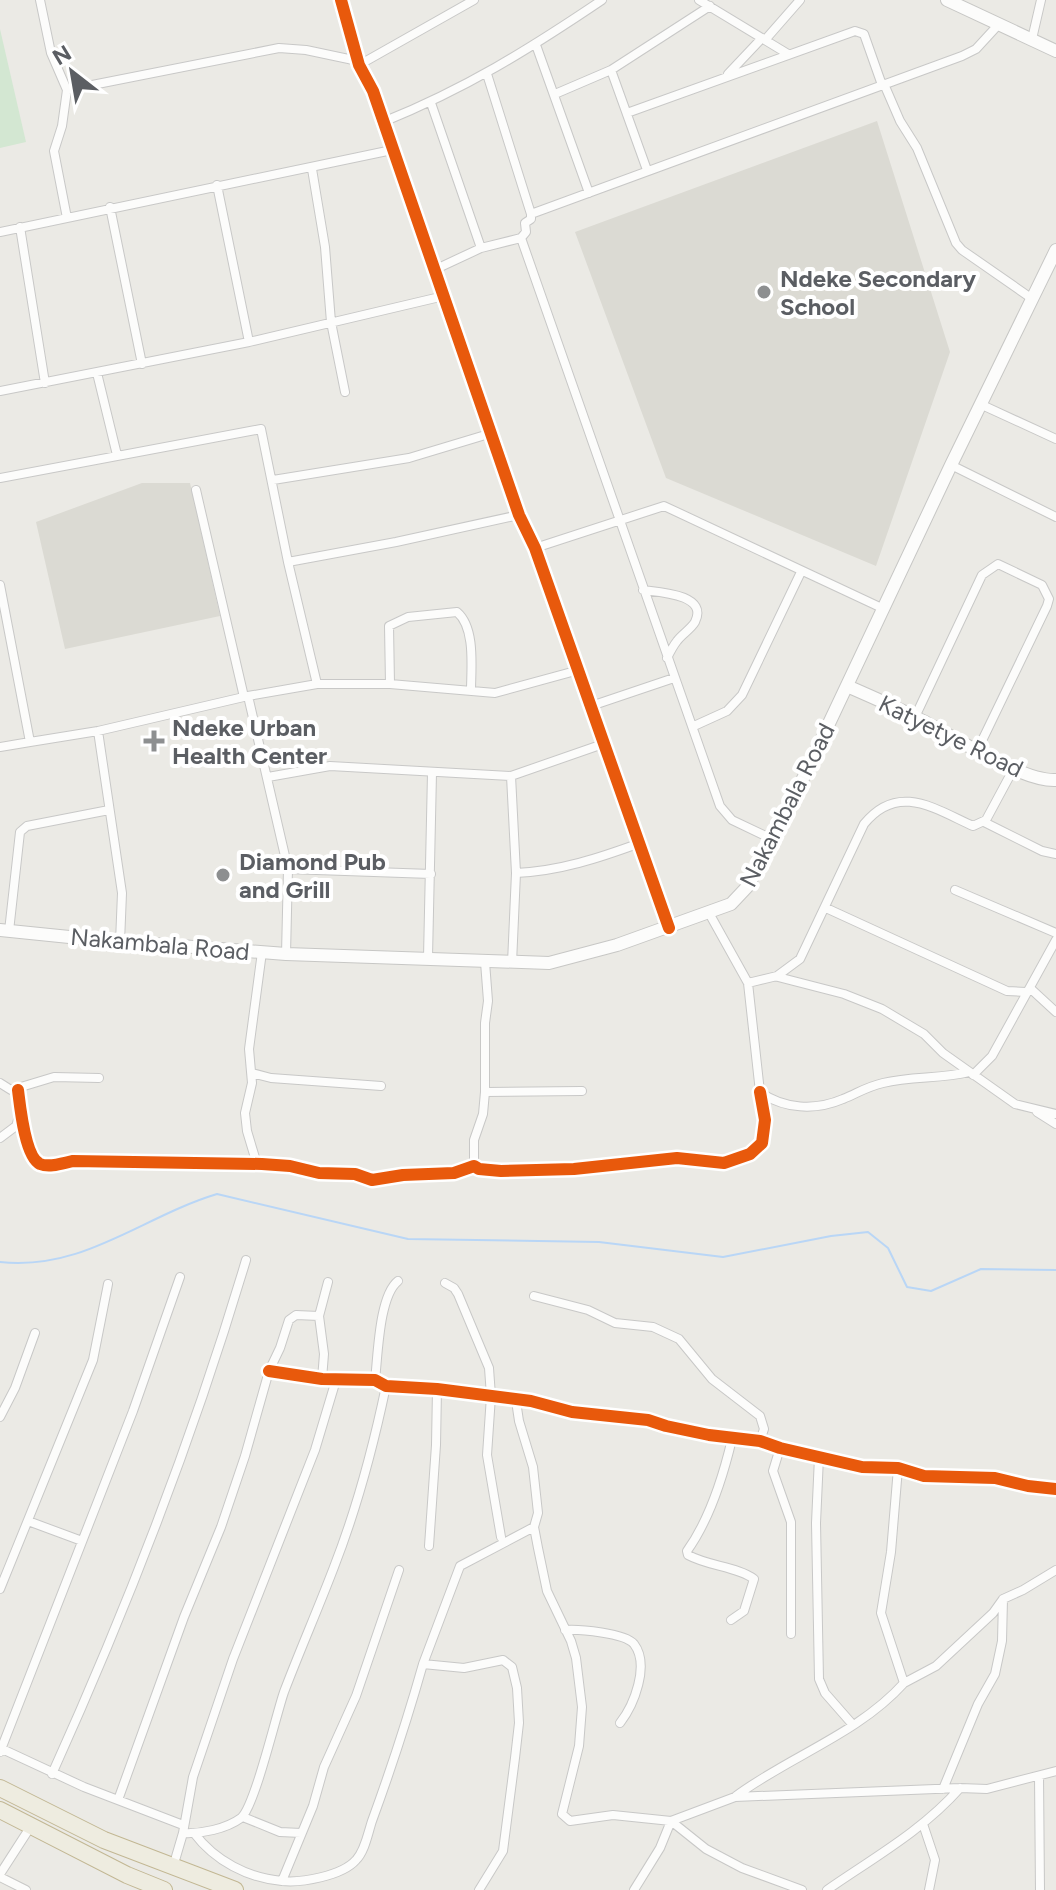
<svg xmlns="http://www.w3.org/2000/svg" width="1056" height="1890" font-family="Figtree,sans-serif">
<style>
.education{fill:#dbdad3}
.green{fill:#d3e7d2}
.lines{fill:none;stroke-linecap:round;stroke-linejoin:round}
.stream{stroke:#b9d6f6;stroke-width:2}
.street-casing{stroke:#c8c8c7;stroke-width:10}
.secondary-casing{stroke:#c7c7c5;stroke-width:14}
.highway-casing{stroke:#c2b793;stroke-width:18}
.street{stroke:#fcfcfb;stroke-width:8}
.secondary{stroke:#fcfcfb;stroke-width:12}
.highway{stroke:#eeece0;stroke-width:16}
.cycleway-casing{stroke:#fff;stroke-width:17}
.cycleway{stroke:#e8590c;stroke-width:12}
.poi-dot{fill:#8d8f90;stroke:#fff;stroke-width:3}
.labels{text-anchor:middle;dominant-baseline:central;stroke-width:8;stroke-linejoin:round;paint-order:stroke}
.poi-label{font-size:24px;font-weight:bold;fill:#5b5e63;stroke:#fff;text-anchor:start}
.street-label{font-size:24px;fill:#5b5e63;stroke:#fff}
</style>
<rect width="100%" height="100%" fill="#ebeae5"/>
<path class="education" d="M877,121L950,352L876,566L666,478L575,232Z
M142,483H190L220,616L65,649L36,522Z"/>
<path class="green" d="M0,29L26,142L0,148Z"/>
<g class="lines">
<path class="stream" d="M0,1262C84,1271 141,1217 217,1194L408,1239L599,1242L723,1257L831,1236L868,1232L888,1248L907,1287L931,1291L981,1269L1056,1270"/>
<g class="street-casing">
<path id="street" d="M40,0L51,53L67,90L62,126L54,151L67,218
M341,0L359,65L373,91L519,515L535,548L669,928
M699,0L788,54
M1032,39L1041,0
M765,40L800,0
M536,45L589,193
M359,65L474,0
M611,70L647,170
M487,74L531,214
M728,74L762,38
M884,84L900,121L917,148L956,243L962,250L1031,298
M67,90L279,48L306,50L358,61
M555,94L611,70L710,6
M431,103L481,248
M627,113L855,31L864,34L882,85
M383,122C465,89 528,50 602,0
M312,169L325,247L331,322L345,392
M217,185L249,342
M110,207L142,364
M20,227L45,383
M0,232L392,150
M521,238L526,232L525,223L531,219V214L962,56L976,49L999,24
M434,270L481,248L521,238L720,806L732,820L774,840
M97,373L117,455
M0,391L249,342L444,296
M982,405L1056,439
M951,465L1056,517
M0,478L261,429L288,562L317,684
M273,480L409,458L492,433
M196,490L244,697
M535,548L664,506L884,609
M288,562L396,542L519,515
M0,585L30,742L0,747
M643,590C658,592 709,594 695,622C691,629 682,634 677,641C673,646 670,652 667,658
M390,684L389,626L408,617L457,612C476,628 471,669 471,691
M248,696L288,869L286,954
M591,706L674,678
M915,717L982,575L998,564L1042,585L1049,599L1047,606L978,749
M694,726L727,711L742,695L801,572
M98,731L122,893L120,942
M30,742L98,731L248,696L317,684H390L495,693L579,670
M268,777L330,766L511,776
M984,822L1042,851L1056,854
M288,869L431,874
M516,873C560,871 599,858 640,843
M955,890L1056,933
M826,908L1007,991L1026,992
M709,913L748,983L777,976L800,959L864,824C898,782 935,809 973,826L986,820L1014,768
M9,931L20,832L27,826L109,810
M428,957L432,773
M512,963L516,873L511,776L603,744
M778,977L844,994L882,1009L924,1034L943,1053L1015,1104L1056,1114
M748,983L760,1092C784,1109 815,1111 843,1099C858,1093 866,1087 883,1083C912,1076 941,1079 969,1072
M1031,989L1056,1012
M252,1073L271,1078L381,1086
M973,1075L992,1056L1056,940
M0,1083L11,1090L54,1077L99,1078
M18,1090C20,1106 25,1157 40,1164C50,1168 63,1163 73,1161L262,1164L290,1166L319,1173L355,1174L372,1180L403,1175L454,1173L474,1166L479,1169L501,1171L574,1169L677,1158L724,1163L750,1154L762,1143L765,1120L760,1092
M485,1092L582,1091
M1037,1112L1056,1124
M0,1138L16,1126L20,1114
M261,1164L256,1161L247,1131L245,1113L252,1083L249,1049L262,952
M474,1166V1140L483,1114L485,1092V1023L488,1001L485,962
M445,1283L454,1288L458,1294L489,1368L491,1396L487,1455L501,1537
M534,1296L588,1310L615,1323L653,1327L679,1339L712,1379L760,1416L764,1429L760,1441
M269,1371L322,1379L375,1380L386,1386L437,1389L531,1401L572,1412L648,1420L666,1426L709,1435L760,1441L780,1448L862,1467L898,1468L924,1476L995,1478L1028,1486L1056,1489
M322,1379L324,1354L319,1316L328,1282
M375,1380C378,1355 379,1296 398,1281
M516,1401L519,1421L533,1467L538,1513L534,1527L538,1548L547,1591L571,1641L576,1658L582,1707L579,1746L562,1814L570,1821L613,1815L671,1821L660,1848L634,1890
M0,1417L15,1388L35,1333
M780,1448L773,1471L791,1522V1634
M819,1457L816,1523L819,1679L825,1693L853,1725
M28,1521L82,1541
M429,1546L436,1445L437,1389
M0,1589L93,1360L108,1284
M731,1620L744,1611L754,1579C738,1567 708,1566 688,1555L687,1551C710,1519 723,1477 732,1439
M565,1630C579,1629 625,1633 634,1644C650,1665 634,1705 620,1723
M904,1683L936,1666L993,1613L1003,1599L1023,1590L1056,1570
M0,1748L84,1787L183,1825
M0,1752L133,1411L180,1277
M52,1774C127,1608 194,1435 246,1260
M1039,1776L1040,1890
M943,1789L978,1704L995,1674L1002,1641L1003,1599
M736,1796C790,1756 858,1734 904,1683L881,1613L891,1552L898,1468
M118,1800L184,1617L221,1527L245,1456L269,1371L280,1348L289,1320L296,1315L319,1316
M243,1817L280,1832L301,1833
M923,1824L935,1860L929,1890
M183,1833C201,1834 226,1829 241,1818C255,1806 276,1715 284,1692C300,1650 318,1609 334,1567C357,1508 373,1448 386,1386
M194,1833C215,1861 248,1878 282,1881C301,1883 342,1876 356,1860C365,1851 368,1833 372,1821C391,1769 408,1717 423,1664
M173,1867L183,1833L193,1777L233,1659L315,1450L336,1380
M0,1874L31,1826
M0,1877L26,1890
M282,1881L313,1806L324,1767L356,1696L399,1570
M479,1890L503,1851L515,1758L519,1723L517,1688L512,1667L503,1660L464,1668L423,1664L460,1566L534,1527
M802,1890L742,1868L706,1849L671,1821L735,1797L960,1788L987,1789L1056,1771
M827,1890C873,1858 922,1831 960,1788"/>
</g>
<g class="secondary-casing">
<path id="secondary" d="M947,0L1056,51
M847,686C870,696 893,706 915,717C949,733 1021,782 1056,780
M0,930L89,939L286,954L549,963L617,945L731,904L747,887L774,840L951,465L1056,250"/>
</g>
<g class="highway-casing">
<path id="highway" d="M0,1788L104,1840L235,1890
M0,1810L127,1875L164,1890"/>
</g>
<use href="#street" class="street"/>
<use href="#secondary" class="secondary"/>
<use href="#highway" class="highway"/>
<g class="cycleway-casing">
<path id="cycleway" d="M341,0L359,65L373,91L519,515L535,548L669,928
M18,1090C20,1106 25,1157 40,1164C50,1168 63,1163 73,1161L262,1164L290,1166L319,1173L355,1174L372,1180L403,1175L454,1173L474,1166L479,1169L501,1171L574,1169L677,1158L724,1163L750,1154L762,1143L765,1120L760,1092
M269,1371L322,1379L375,1380L386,1386L437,1389L531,1401L572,1412L648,1420L666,1426L709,1435L760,1441L780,1448L862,1467L898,1468L924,1476L995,1478L1028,1486L1056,1489"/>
</g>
<use href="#cycleway" class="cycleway"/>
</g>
<g class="poi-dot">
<circle cx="764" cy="292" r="8"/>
<path d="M150 729h8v8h8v8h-8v8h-8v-8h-8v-8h8z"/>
<circle cx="223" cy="875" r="8"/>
</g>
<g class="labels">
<g class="poi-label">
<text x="780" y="278">Ndeke Secondary<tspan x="780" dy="28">School</tspan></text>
<text x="172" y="727">Ndeke Urban<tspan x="172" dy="28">Health Center</tspan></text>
<text x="239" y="861">Diamond Pub<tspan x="239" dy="28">and Grill</tspan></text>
</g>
<g class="street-label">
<text transform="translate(951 736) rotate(26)">Katyetye Road</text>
<text transform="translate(787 805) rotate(-63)">Nakambala Road</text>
<text transform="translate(160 944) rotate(5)">Nakambala Road</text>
</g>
</g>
<g transform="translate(72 72) rotate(329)" stroke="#ffffff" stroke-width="6" paint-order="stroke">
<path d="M0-6L14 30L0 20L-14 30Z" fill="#5b5e63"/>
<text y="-12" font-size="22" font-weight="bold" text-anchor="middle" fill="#5b5e63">N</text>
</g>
</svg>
